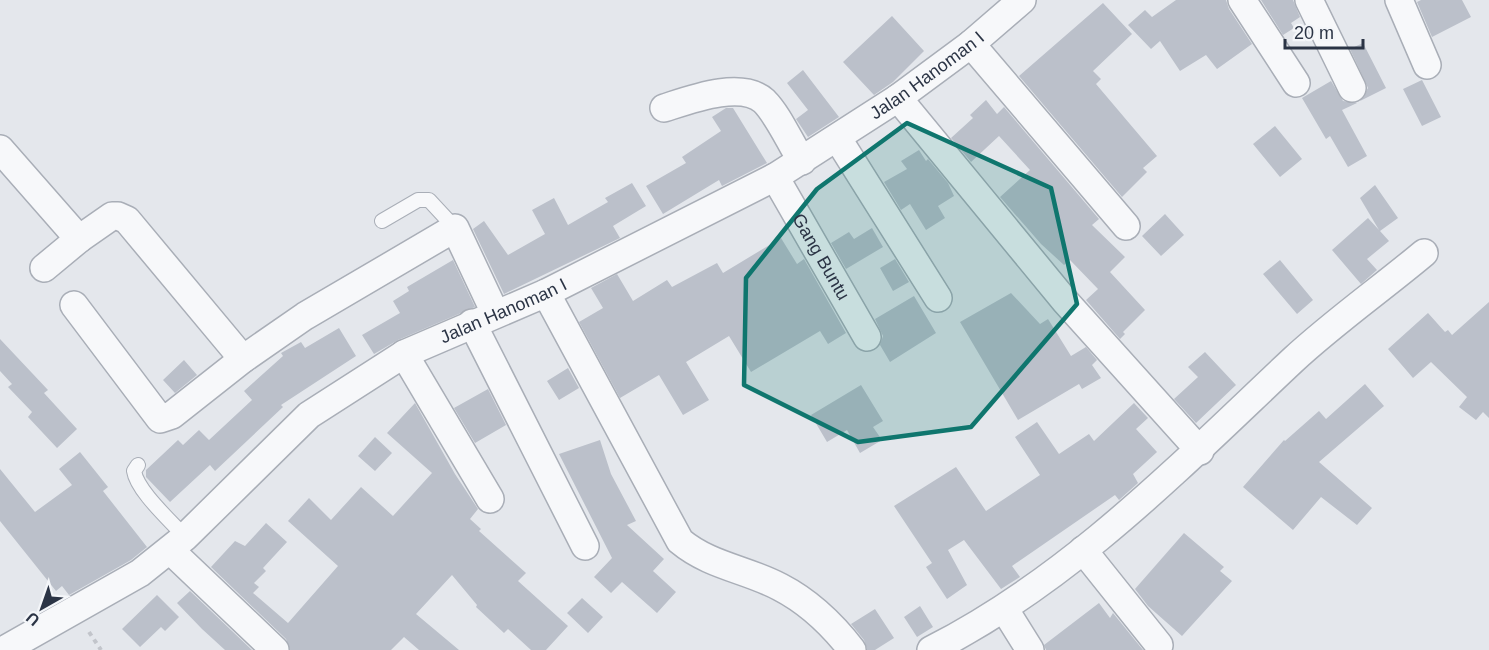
<svg xmlns="http://www.w3.org/2000/svg" width="1489" height="650" font-family="Arial,sans-serif">
<style>
.building{fill:#bbc0ca}
.lines{fill:none;stroke-linecap:round;stroke-linejoin:round}
.service-casing{stroke:#a9aeb7;stroke-width:16}
.minor-casing{stroke:#a9aeb7;stroke-width:30}
.path{stroke:#c2c5cb;stroke-width:4;stroke-dasharray:4.5 4.5;stroke-linecap:butt}
.service{stroke:#f7f8fa;stroke-width:14}
.minor{stroke:#f7f8fa;stroke-width:27}
.marked{fill:#0f766e;fill-opacity:0.2;stroke:#0f766e;stroke-width:4.5;stroke-linejoin:round}
.labels{text-anchor:middle;dominant-baseline:central;stroke-width:4.5;stroke-linejoin:round;paint-order:stroke}
.street-label{font-size:18px;fill:#2b3445;stroke:#f4f6f9}
</style>
<rect width="100%" height="100%" fill="#e4e7ec"/>
<path class="building" d="M1176,0H1226L1229,9L1252,44L1217,69L1206,55L1180,71L1160,41L1151,49L1128,25L1145,10L1152,17Z
M1261,0H1293L1300,17L1291,23L1294,28L1283,35Z
M1421,0H1462L1471,17L1432,37L1417,2Z
M1103,3L1132,34L1093,71L1101,79L1096,84L1157,156L1143,168L1147,172L1122,197L1019,76Z
M892,16L924,51L893,82L874,95L843,62Z
M1363,43L1386,88L1360,101L1368,88L1350,49Z
M803,70L839,117L808,137L796,119L808,110L787,83Z
M1422,80L1441,117L1422,126L1403,89Z
M1331,81L1343,101L1357,103L1342,110L1367,156L1348,167L1330,136L1326,139L1302,98Z
M986,100L997,114L1004,107L1099,219L1092,225L1125,257L1110,272L1145,310L1123,332L1125,334L1120,339L1086,300L1098,289L1070,260L1064,265L1041,244L1000,197L1030,170L999,136L971,162L951,138L973,118L970,115Z
M726,108H733L767,163L722,186L719,180L663,214L646,186L686,163L682,157L721,131L712,117Z
M1275,126L1302,159L1280,177L1253,144Z
M919,150L926,161L928,159L948,183L954,196L938,206L945,218L926,230L910,204L901,210L884,182L907,169L901,161Z
M632,183L646,206L613,226L620,238L504,294L473,229L484,221L508,255L545,234L532,210L554,198L568,225L608,202L605,198Z
M1375,185L1398,218L1380,231L1389,241L1367,259L1377,270L1361,284L1332,250L1368,218L1379,230L1360,198Z
M1165,214L1184,235L1161,256L1142,236Z
M872,228L883,247L846,269L831,243L849,232L854,239Z
M781,238L797,264L804,259L846,333L828,344L820,331L751,372L729,336L686,362L709,400L683,415L659,375L620,398L579,322L603,308L591,288L617,274L633,301L667,280L672,287L717,263L723,273Z
M895,259L909,282L893,291L880,268Z
M453,260L475,307L398,340L374,354L362,335L400,313L393,301L409,291L407,287Z
M1280,260L1313,300L1297,314L1263,274Z
M1011,293L1040,324L1048,319L1071,356L1086,347L1097,360L1092,365L1101,378L1082,389L1079,384L1018,420L960,322Z
M914,296L936,333L890,362L880,345L883,336L875,319Z
M1489,302V418L1483,412L1476,420L1459,407L1467,397L1431,362L1413,378L1388,349L1428,313L1445,332L1448,330L1452,335Z
M339,328L356,356L281,405L283,407L215,471L210,465L170,502L146,477V470L178,440L183,445L199,430L209,440L252,400L244,391L283,356L281,353L301,342L305,348Z
M0,339L48,390L44,393L77,429L57,448L28,417L32,412L8,387L12,384L0,371Z
M1205,352L1236,385L1196,423L1174,399L1198,377L1188,367Z
M184,360L197,375L175,393L163,380Z
M568,368L579,388L559,400L547,381Z
M1365,384L1384,406L1319,462L1372,508L1357,525L1321,497L1293,530L1243,487L1284,440L1285,441L1319,411L1326,419Z
M861,385L883,421L873,427L882,440L860,453L847,430L827,442L811,415Z
M488,389L506,425L475,443L454,408Z
M415,403L455,474L478,509L470,519L481,529L479,531L526,573L518,581L568,626L546,650H531L508,629L504,633L476,607L477,605L452,575L416,614L459,650H419L404,637L391,650H290L286,639L211,567L235,541L245,546L266,523L287,542L263,568L266,571L254,583L259,587L253,593L288,623L338,566L288,521L309,498L331,520L361,487L393,516L432,473L387,433Z
M1134,403L1148,418L1136,429L1157,452L1133,474L1138,483L1119,500L1115,495L1012,566L1020,577L1001,589L964,540L948,550L967,585L947,599L926,567L932,563L894,506L956,467L986,511L1040,475L1015,437L1037,422L1059,454L1089,434L1094,441Z
M375,437L392,453L375,471L358,456Z
M600,440L611,474L636,521L627,525L664,559L653,571L676,592L657,613L622,582L611,593L594,577L612,558L559,454Z
M80,452L108,487L103,491L147,547L131,560L69,595L62,586L56,591L0,521V469L35,512L72,485L59,469Z
M1184,533L1224,567L1220,571L1232,581L1182,636L1148,606L1135,589Z
M190,591L252,650H225L202,629L177,603Z
M157,595L179,617L165,631L161,627L140,647L122,629Z
M582,598L603,617L588,633L567,613Z
M1099,603L1110,618L1113,613L1143,650H1046L1044,645Z
M920,606L933,627L917,637L904,617Z
M875,609L894,638L875,650H867L864,640L851,624Z"/>
<g class="lines">
<g class="service-casing">
<path id="service" d="M382,221L418,200H429L455,228
M138,465L134,471C137,491 171,521 185,537"/>
</g>
<g class="minor-casing">
<g id="minor">
<path d="M1242,0L1296,83"/>
<path d="M1309,0L1352,88"/>
<path d="M1399,0L1427,65"/>
<path d="M971,44L1126,226"/>
<path d="M898,98L1065,301L1200,451"/>
<path d="M664,108C689,100 741,80 764,101C779,116 790,143 802,161"/>
<path d="M838,139L938,298"/>
<path d="M0,149L79,239L112,216H118L127,220L243,359"/>
<path id="s1" d="M775,177L867,337"/>
<path d="M44,268L79,239"/>
<path d="M546,293L680,541C710,566 746,569 780,587C809,602 832,624 852,650"/>
<path d="M74,305L160,419L172,415L243,359L305,316L455,228L495,313"/>
<path d="M472,323L585,546"/>
<path d="M404,354L490,499"/>
<path d="M170,550L275,650"/>
<path d="M1083,550L1159,645"/>
<path d="M1005,610L1030,650"/>
<path id="s2" d="M4,650L140,573L185,537L309,415L404,354L546,293L775,177L898,98L971,44L1022,0"/>
<path d="M931,650C1071,579 1180,466 1293,360C1334,322 1381,289 1424,253"/>
</g>
</g>
<path class="path" d="M89,632L101,650"/>
<use href="#service" class="service"/>
<use href="#minor" class="minor"/>
</g>
<path class="marked" d="M907,123L1051,188L1077,304L971,427L858,442L744,385L746,278L817,189Z"/>
<g class="labels">
<g class="street-label">
<text stroke="none"><textPath href="#s2" startOffset="1095">Jalan Hanoman I</textPath></text>
<text stroke="none"><textPath href="#s1" startOffset="92">Gang Buntu</textPath></text>
<text stroke="none"><textPath href="#s2" startOffset="609">Jalan Hanoman I</textPath></text>
</g>
</g>
<g transform="translate(42 608) rotate(220)" stroke="#f4f6f9" stroke-width="4.5" paint-order="stroke">
<path d="M0-4.5L10 22L0 15L-10 22Z" fill="#2b3445"/>
<text y="-9" font-size="16" font-weight="bold" text-anchor="middle" fill="#2b3445">U</text>
</g>
<path d="M1285 39v9h78v-9" fill="none" stroke="#2b3445" stroke-width="3"/>
<text x="1294" y="39" font-size="18" fill="#2b3445" stroke="#f4f6f9" stroke-width="4.5" paint-order="stroke">20 m</text>
</svg>
